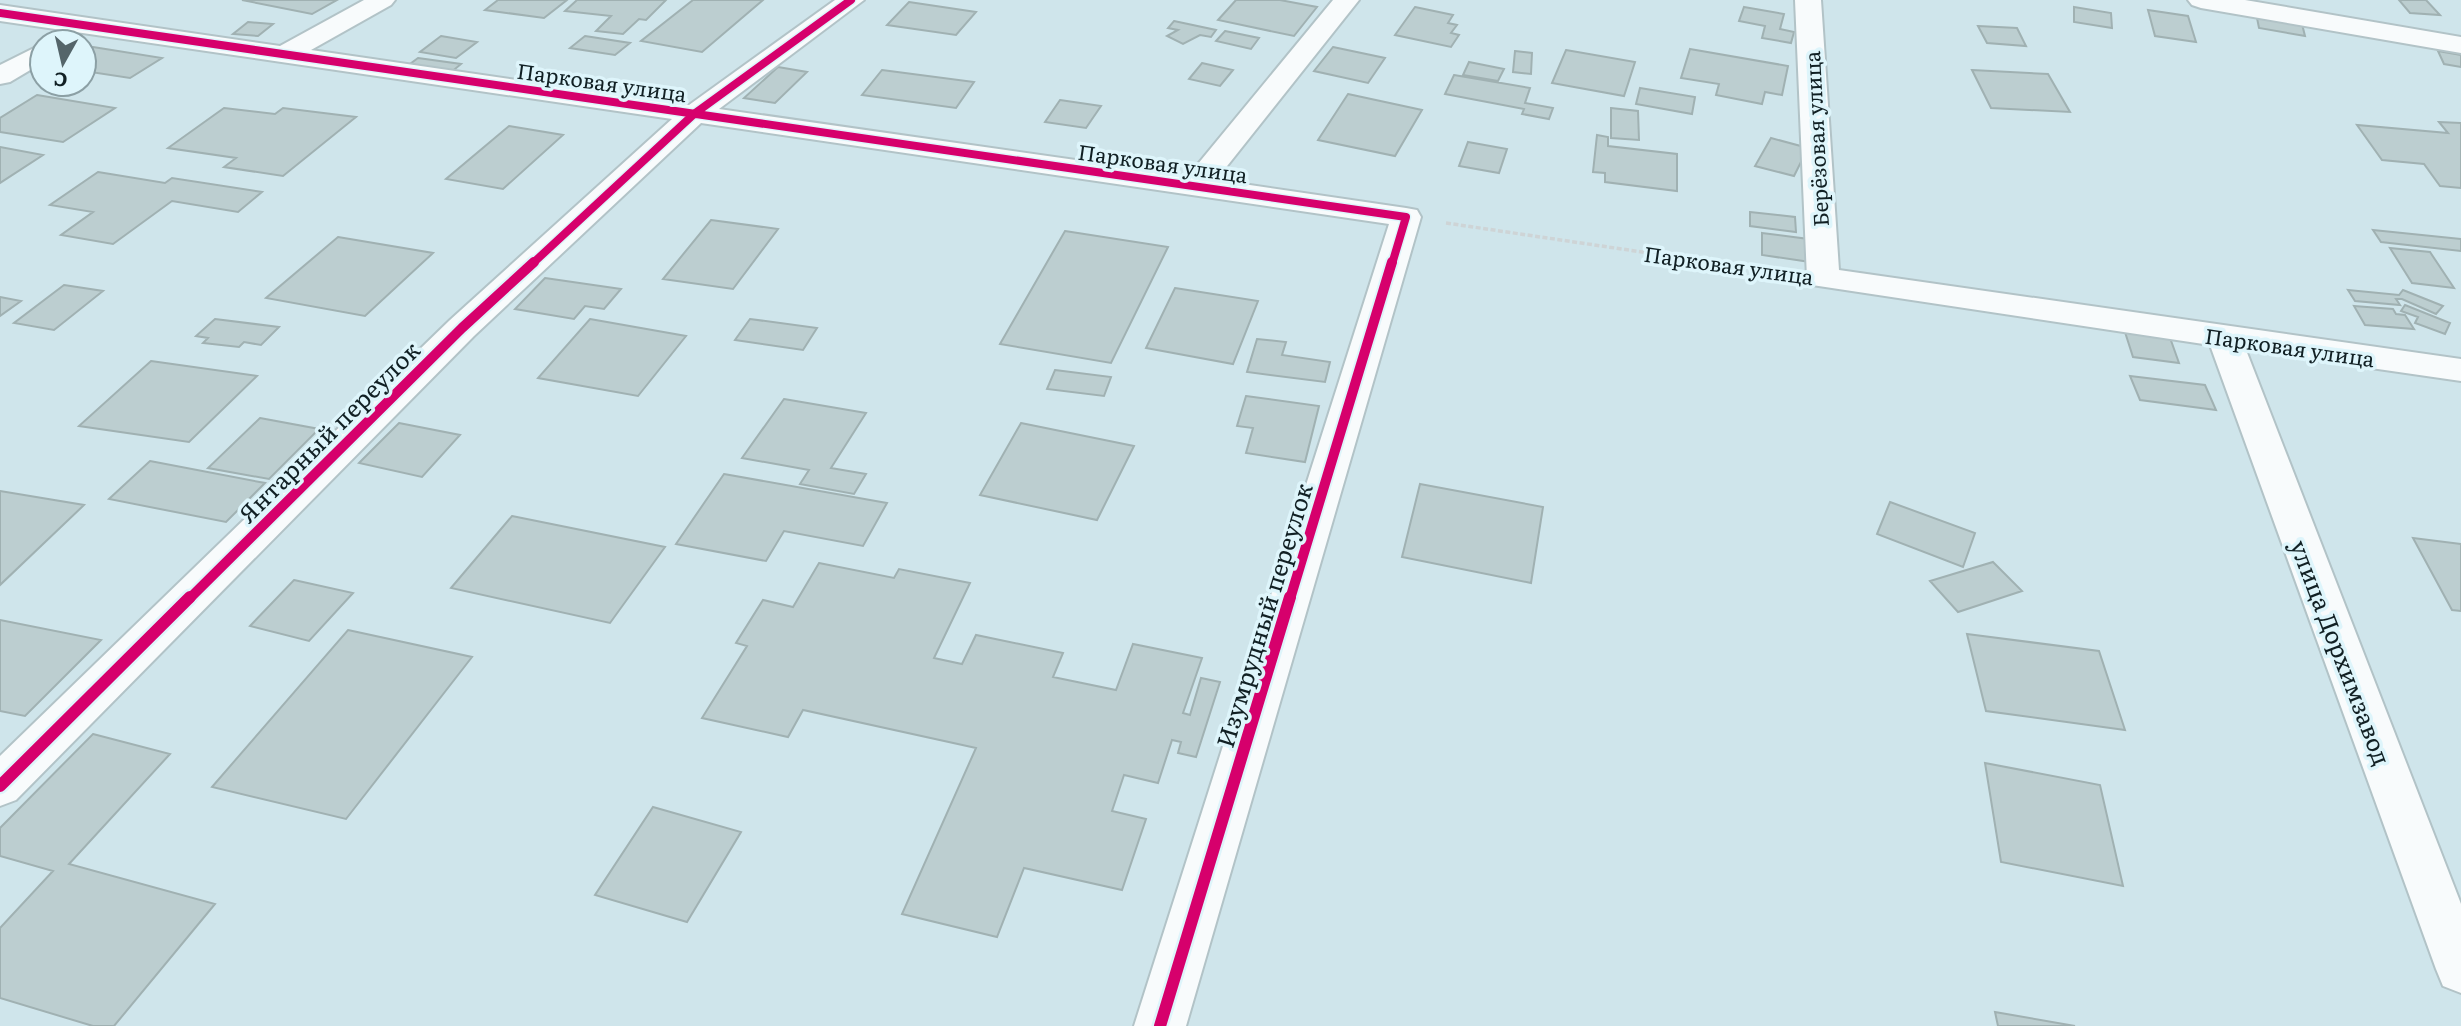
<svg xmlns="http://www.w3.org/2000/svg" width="2461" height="1026" font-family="Literata,serif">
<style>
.building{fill:#bcced0;stroke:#a0b1b2;stroke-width:2}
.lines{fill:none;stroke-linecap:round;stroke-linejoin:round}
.street-casing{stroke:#b2c3c7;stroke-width:4}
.path-far1{stroke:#ced4d6;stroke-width:3.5;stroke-dasharray:5 2.5;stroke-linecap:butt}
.path{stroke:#ced4d6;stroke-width:4.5;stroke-dasharray:6 3.5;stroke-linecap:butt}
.street{fill:#f8fbfc;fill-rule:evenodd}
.cycleway-far2-casing{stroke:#def5fb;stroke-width:11}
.cycleway-far1-casing{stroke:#def5fb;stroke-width:14}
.cycleway-casing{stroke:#def5fb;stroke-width:17}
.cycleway-far2{stroke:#d6006c;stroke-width:8}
.cycleway-far1{stroke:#d6006c;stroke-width:10}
.cycleway{stroke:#d6006c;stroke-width:12}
.labels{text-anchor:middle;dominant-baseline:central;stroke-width:7;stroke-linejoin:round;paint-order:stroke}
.far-street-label{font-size:21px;fill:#112024;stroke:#def5fb}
.street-label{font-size:24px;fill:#112024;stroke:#def5fb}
</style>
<rect width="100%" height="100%" fill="#cfe5eb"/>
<path class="building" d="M242,0H337L312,14Z
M498,0H567L544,18L485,10Z
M577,0H666L646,20L639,19L623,34L596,31L611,16L565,11Z
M693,0H763L702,52L641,41Z
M1236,0H1280L1317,7L1294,36L1218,20Z
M2399,0H2426L2440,15L2410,13Z
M909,2L976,12L956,35L887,25Z
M1415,7L1453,15L1448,23L1457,25L1451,33L1459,35L1451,47L1395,35Z
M1744,7L1784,14L1780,29L1794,32L1791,43L1762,38L1765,26L1739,21Z
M2074,7L2111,13L2112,28L2074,22Z
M2148,10L2188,16L2196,42L2155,36Z
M2256,13L2301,20L2305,36L2259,28Z
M1174,21L1216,30L1211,37L1200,35L1183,44L1167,36L1178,30L1168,28Z
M248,22L273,24L258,36L233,34Z
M1978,26L2017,28L2026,46L1987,43Z
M1225,31L1259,38L1251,49L1216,41Z
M441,36L477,42L456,58L420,52Z
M585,36L630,43L615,55L570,48Z
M93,47L162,58L130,78L91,72L84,77V53Z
M1333,47L1385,58L1368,83L1314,71Z
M1690,49L1788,66L1782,95L1765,92L1762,104L1716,95L1719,84L1681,78Z
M1566,50L1635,62L1624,96L1552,83Z
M1515,51L1532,53L1531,74L1513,72Z
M2438,51L2461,55V67L2444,64Z
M418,58L461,64L449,74L406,67Z
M1469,62L1504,69L1498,81L1463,75Z
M1202,63L1233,70L1220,86L1189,79Z
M778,67L807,72L775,103L744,98Z
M882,70L974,82L956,108L862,95Z
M1972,70L2048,74L2070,112L1991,108Z
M1454,75L1530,88L1525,103L1553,108L1549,119L1522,114L1524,109L1445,94Z
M1640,88L1695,97L1692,114L1636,104Z
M1348,94L1422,110L1395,156L1318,140Z
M37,95L115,108L63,142L0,132V118Z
M1060,100L1101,106L1086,128L1045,122Z
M224,108L275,114L283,108L356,117L283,176L224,167L236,158L168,148Z
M1611,108L1638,111L1639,140L1611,138Z
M2439,122L2461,123V188L2440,186L2424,164L2382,160L2357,125L2448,133Z
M509,126L563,135L503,189L446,179Z
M1597,135L1608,137V146L1677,154V191L1605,182V173L1593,172Z
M1771,138L1808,148L1794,176L1755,166Z
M1468,142L1507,149L1499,173L1459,166Z
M0,147L43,155L0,183Z
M98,172L165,183L172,178L262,192L238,212L172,201L113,244L61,235L93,212L50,205Z
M1750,212L1795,217L1796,232L1750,226Z
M711,220L778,229L733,289L663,279Z
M2373,230L2461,239V251L2381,242Z
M1065,231L1168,247L1111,363L1000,344Z
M1762,233L1816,240L1817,263L1762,255Z
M338,237L433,253L365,316L266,298Z
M2390,248L2430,252L2454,288L2412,283Z
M545,278L621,289L604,309L585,306L574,319L515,309Z
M64,285L103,291L54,330L14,323Z
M1175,288L1258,301L1233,364L1146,348Z
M2348,290L2399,295L2403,290L2443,306L2436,314L2402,299H2396L2400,305L2355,301Z
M0,297L21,301L0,316Z
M2405,305L2450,323L2445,334L2415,323L2418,317L2401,311Z
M2354,306L2393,309L2396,314L2405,315L2414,329L2365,325Z
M215,319L279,327L261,345L244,342L239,347L203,343L208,338L196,336Z
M590,319L686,336L638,396L538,378Z
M750,319L817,328L803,350L735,340Z
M2124,329L2169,335L2179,363L2133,357Z
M1257,339L1286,342L1282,355L1330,362L1325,382L1247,372Z
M151,361L257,376L189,442L79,426Z
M1055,370L1111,377L1104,396L1047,389Z
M2130,376L2205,385L2216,410L2140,400Z
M1246,396L1319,406L1305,462L1246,453L1253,428L1237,426Z
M784,399L866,413L831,468L866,474L854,494L800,484L809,470L742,458Z
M260,418L319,429L269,479L208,468Z
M399,423L460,435L422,477L359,463Z
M1021,423L1134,446L1097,520L980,495Z
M150,461L265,483L226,522L109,499Z
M724,474L887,503L863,546L784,531L766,561L676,544Z
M1420,484L1543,507L1531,583L1402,557Z
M0,491L84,505L0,585Z
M1890,502L1975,533L1963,567L1877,534Z
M512,516L665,547L610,623L451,588Z
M2413,538L2461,544V611L2452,610Z
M1993,562L2022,591L1958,612L1930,581Z
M819,563L894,578L899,569L970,583L934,658L962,664L976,635L1063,653L1053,677L1116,690L1133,644L1202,658L1183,713L1190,715L1201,678L1220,682L1196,757L1178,753L1181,742L1172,740L1158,783L1124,775L1112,811L1146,819L1122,890L1024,868L997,937L902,914L976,748L803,710L788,737L702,718L747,646L736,643L763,600L793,607Z
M294,580L353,593L309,641L250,626Z
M0,620L101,640L25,716L0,711Z
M348,630L472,657L346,819L212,787Z
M1967,634L2099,651L2125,730L1986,711Z
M93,734L170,754L69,864L215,904L114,1026H93L0,998V928L53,871L0,856V828Z
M1985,763L2100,785L2123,886L2001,862Z
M653,807L741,832L687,922L595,895Z
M1995,1012L2075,1026H1998Z"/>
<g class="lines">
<g class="street-casing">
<path id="street" d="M364,0H395L391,5L311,50L689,105L835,0H864L719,109L1188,176L1333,0H1359L1216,180L1406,208L1417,210L1421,217L1186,1026H1134L1389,224L701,123L474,336L16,800L0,806V756L450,320L672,119L0,21V5L280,46Z
M1795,0H1821L1839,270L2461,359V381L2246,350L2461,904V993L2443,986L2436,969L2210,345L1812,285L1807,278Z
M2188,0H2245L2461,37V53L2201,8L2192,5Z
M42,44V63L10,82L0,84V65Z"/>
</g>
<path class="path-far1" d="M1446,223L1723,264"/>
<path class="path" d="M1711,262L1780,272"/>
<use href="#street" class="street"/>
<g class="cycleway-far2-casing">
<path id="cycleway-far2" d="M0,13L1406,217L1392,264
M532,264L694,114L851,0"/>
</g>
<g class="cycleway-far1-casing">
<path id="cycleway-far1" d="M189,599L462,328L534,262
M1290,599L1392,262"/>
</g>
<g class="cycleway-casing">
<path id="cycleway" d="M0,786L190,597
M1160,1026L1290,597"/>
</g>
<use href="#cycleway-far2" class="cycleway-far2"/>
<use href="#cycleway-far1" class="cycleway-far1"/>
<use href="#cycleway" class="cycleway"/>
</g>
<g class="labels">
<g class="far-street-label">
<text transform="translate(602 81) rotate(8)">Парковая улица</text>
<text transform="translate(1815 139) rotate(-93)">Берёзовая улица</text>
<text transform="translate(1163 162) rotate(8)">Парковая улица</text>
<text transform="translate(1729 264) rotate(8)">Парковая улица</text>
<text transform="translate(2290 346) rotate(8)">Парковая улица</text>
</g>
<g class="street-label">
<text transform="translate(328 431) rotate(-45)">Янтарный переулок</text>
<text transform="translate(1263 615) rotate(-73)">Изумрудный переулок</text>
<text transform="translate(2342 652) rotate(69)">улица Дорхимзавод</text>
</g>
</g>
<g transform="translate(63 63) rotate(188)"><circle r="33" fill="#def5fb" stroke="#8ca0a5" stroke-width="2"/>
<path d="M0-5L12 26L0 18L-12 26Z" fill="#54656a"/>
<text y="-10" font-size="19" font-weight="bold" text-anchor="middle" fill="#112024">С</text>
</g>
</svg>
